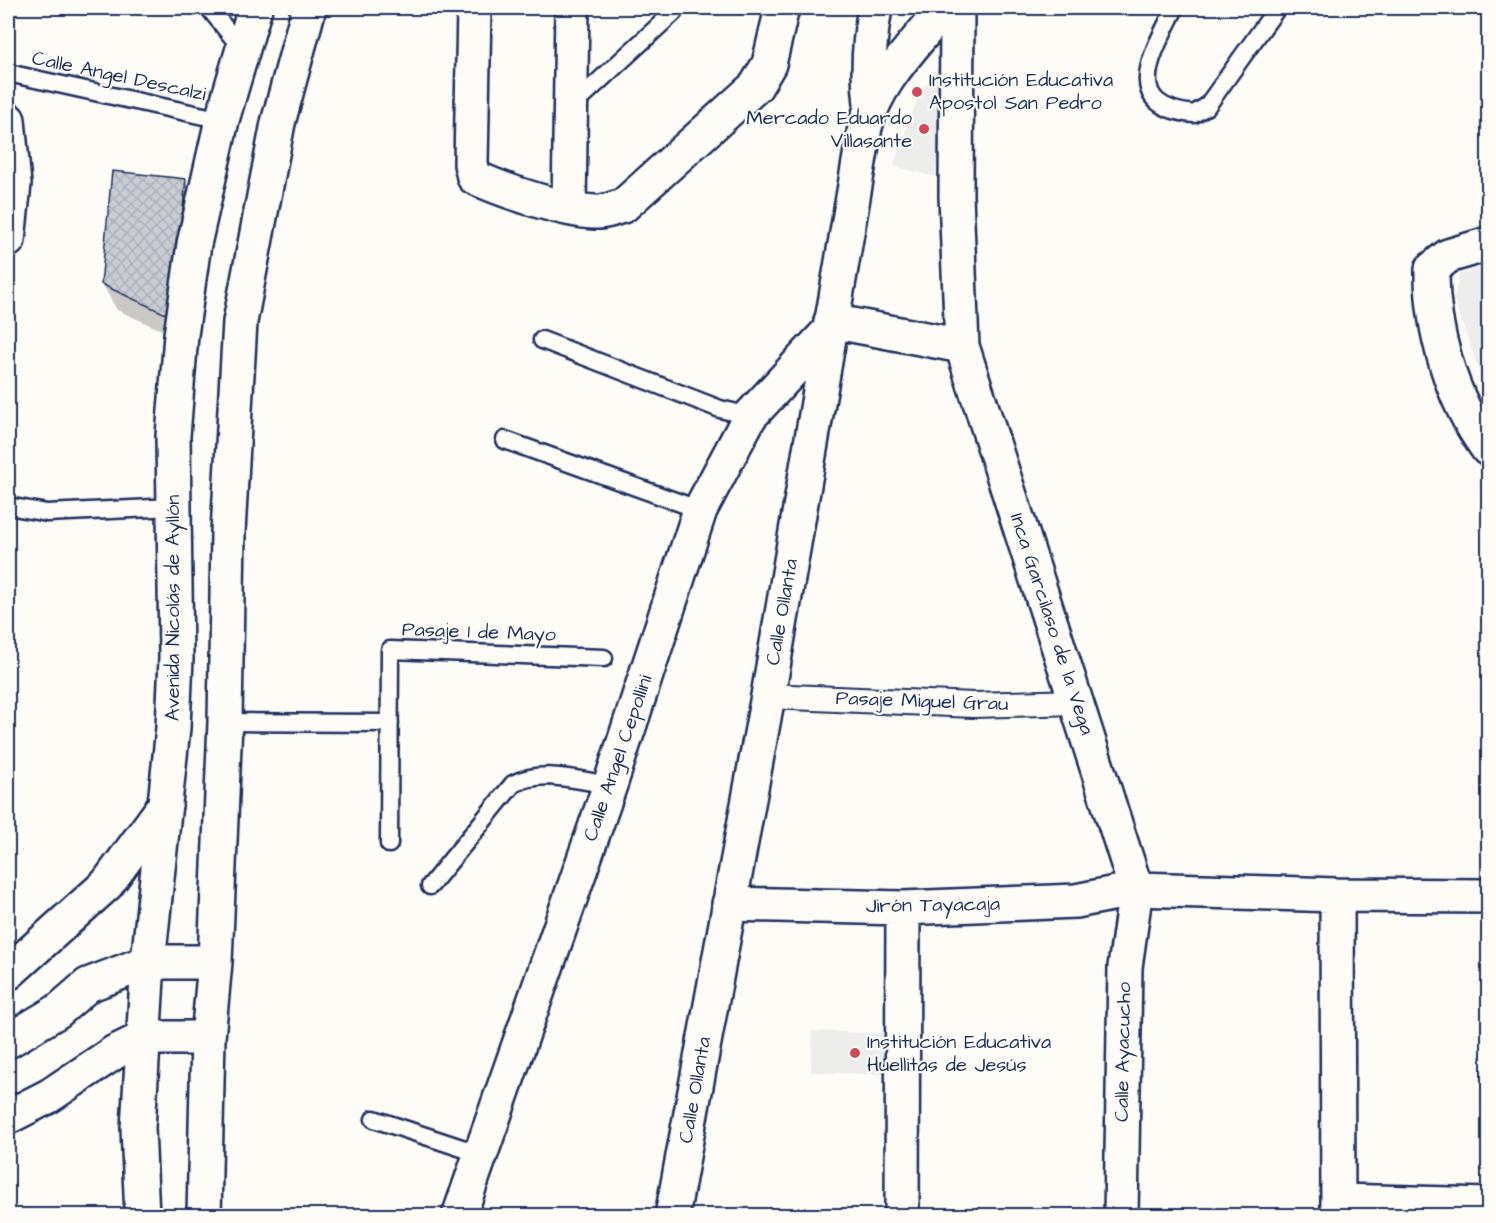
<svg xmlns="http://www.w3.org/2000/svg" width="1496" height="1223" font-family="'Architects Daughter',sans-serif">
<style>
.built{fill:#edeeec}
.shadow{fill:#0003}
.building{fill:url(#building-cross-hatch);stroke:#1b2f5e;stroke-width:1.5}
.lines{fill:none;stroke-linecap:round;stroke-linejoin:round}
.service-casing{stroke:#1b2f5e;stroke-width:21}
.pedestrian-casing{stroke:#1b2f5e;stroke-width:28}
.minor-casing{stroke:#1b2f5e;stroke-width:38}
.tertiary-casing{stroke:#1b2f5e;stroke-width:38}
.primary-casing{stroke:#1b2f5e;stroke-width:38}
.service{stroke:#fdfcf7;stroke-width:16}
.pedestrian{stroke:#fdfcf7;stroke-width:24}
.minor{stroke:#fdfcf7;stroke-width:33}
.tertiary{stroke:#fdfcf7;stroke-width:33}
.primary{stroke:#fdfcf7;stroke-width:33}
.poi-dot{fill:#d1495b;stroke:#fdfcf7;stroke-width:2}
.labels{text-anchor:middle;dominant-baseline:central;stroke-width:4.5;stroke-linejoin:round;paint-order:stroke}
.street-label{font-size:20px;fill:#1b2f5e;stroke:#fdfcf7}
.poi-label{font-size:20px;fill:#1b2f5e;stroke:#fdfcf7;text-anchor:start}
</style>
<defs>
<pattern id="building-cross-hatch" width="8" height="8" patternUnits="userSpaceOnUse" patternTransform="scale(1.5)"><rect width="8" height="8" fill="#c9ccd3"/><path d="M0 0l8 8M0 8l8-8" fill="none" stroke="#acb0b8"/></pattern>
</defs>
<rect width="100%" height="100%" fill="#fdfcf7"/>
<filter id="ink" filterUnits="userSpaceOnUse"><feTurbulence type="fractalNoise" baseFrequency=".0167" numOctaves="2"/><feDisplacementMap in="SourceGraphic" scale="12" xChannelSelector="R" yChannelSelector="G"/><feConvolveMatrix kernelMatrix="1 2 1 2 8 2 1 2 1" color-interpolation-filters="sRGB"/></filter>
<g filter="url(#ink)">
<path class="built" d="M941,64L950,71L935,177L893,166L920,92Z
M1488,266V396L1454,300L1459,274Z
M812,1031L899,1034L897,1075L811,1072Z"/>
<path class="shadow" d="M185,180L200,206L186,341L117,310L102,284Z"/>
<path class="building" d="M112,171L186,179L172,317L101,284Z"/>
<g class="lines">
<g class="service-casing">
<path id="service" d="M209,8L242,49
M1175,8C1154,51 1118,106 1194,114L1207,106L1277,8
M8,73L222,120
M572,106L674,12L675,8
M542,340L720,409L750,416
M505,440L700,510
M8,506L47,513L174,507
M225,722L390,723
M389,844L390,650L604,658
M430,886L513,784C542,768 579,781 610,785
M374,1119L480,1154"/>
</g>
<g class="pedestrian-casing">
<path id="pedestrian" d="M768,696L974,705L1077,702"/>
</g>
<g class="minor-casing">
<path id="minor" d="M474,8L471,164L474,177C504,191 564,211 595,212C604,213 614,208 623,206L756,86L769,64L782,8
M957,8L956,196L962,346L1136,889L1337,895L1488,896
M871,104C867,71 869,41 875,8
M8,120L14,184L8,240
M569,207L572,8
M1488,244L1448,256L1432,269C1431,329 1452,401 1488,449
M831,321L962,346
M1337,895L1338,1216
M729,904L903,908L1076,901L1136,889L1125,967L1121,1216
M1339,1201L1488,1205
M902,1216L903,908"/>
</g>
<g class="tertiary-casing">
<path id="tertiary" d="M8,973L107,884L165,805
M459,1216L610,785L700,510L750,416L829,331
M672,1216L768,696L865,127C877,81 915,45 944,8"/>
</g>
<g class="primary-casing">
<path id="primary" d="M8,1041L58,1011L88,985L148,962H215
M8,1117L49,1096L115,1052L144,1038H208
M142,1216L138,1128L148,962L173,728L176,658L173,436L181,335L194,244L222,120L255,8
M204,1216L208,1038L215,962L225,722L228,532L240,322L278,123L309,8"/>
</g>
<use href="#service" class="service"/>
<use href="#pedestrian" class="pedestrian"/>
<use href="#minor" class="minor"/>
<use href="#tertiary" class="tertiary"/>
<use href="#primary" class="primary"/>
</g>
</g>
<g class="poi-dot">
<circle cx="917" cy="92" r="6"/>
<circle cx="924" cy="129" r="6"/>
<circle cx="855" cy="1053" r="6"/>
</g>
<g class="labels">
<g class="street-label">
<text transform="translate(119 76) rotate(12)">Calle Angel Descalzi</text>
<text transform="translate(173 608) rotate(-90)">Avenida Nicolás de Ayllón</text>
<text transform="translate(782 612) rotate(-80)">Calle Ollanta</text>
<text transform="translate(1052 624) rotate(72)">Inca Garcilaso de la Vega</text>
<text transform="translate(479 632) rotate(2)">Pasaje 1 de Mayo</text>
<text transform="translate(922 701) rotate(2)">Pasaje Miguel Grau</text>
<text transform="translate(618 758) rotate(-71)">Calle Angel Cepollini</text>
<text transform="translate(933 905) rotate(-1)">Jirón Tayacaja</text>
<text transform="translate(1123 1052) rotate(-89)">Calle Ayacucho</text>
<text transform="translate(695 1090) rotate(-80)">Calle Ollanta</text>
</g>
<g class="poi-label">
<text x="929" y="80">Institución Educativa<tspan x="929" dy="23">Apostol San Pedro</tspan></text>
<text x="912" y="118" text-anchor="end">Mercado Eduardo<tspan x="912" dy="23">Villasante</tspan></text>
<text x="867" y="1042">Institución Educativa<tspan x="867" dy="23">Huellitas de Jesús</tspan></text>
</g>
</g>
<rect width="1496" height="1223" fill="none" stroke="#fdfcf7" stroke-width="30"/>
<rect x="15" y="15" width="1466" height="1193" fill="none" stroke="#1b2f5e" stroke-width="2" filter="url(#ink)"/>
</svg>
